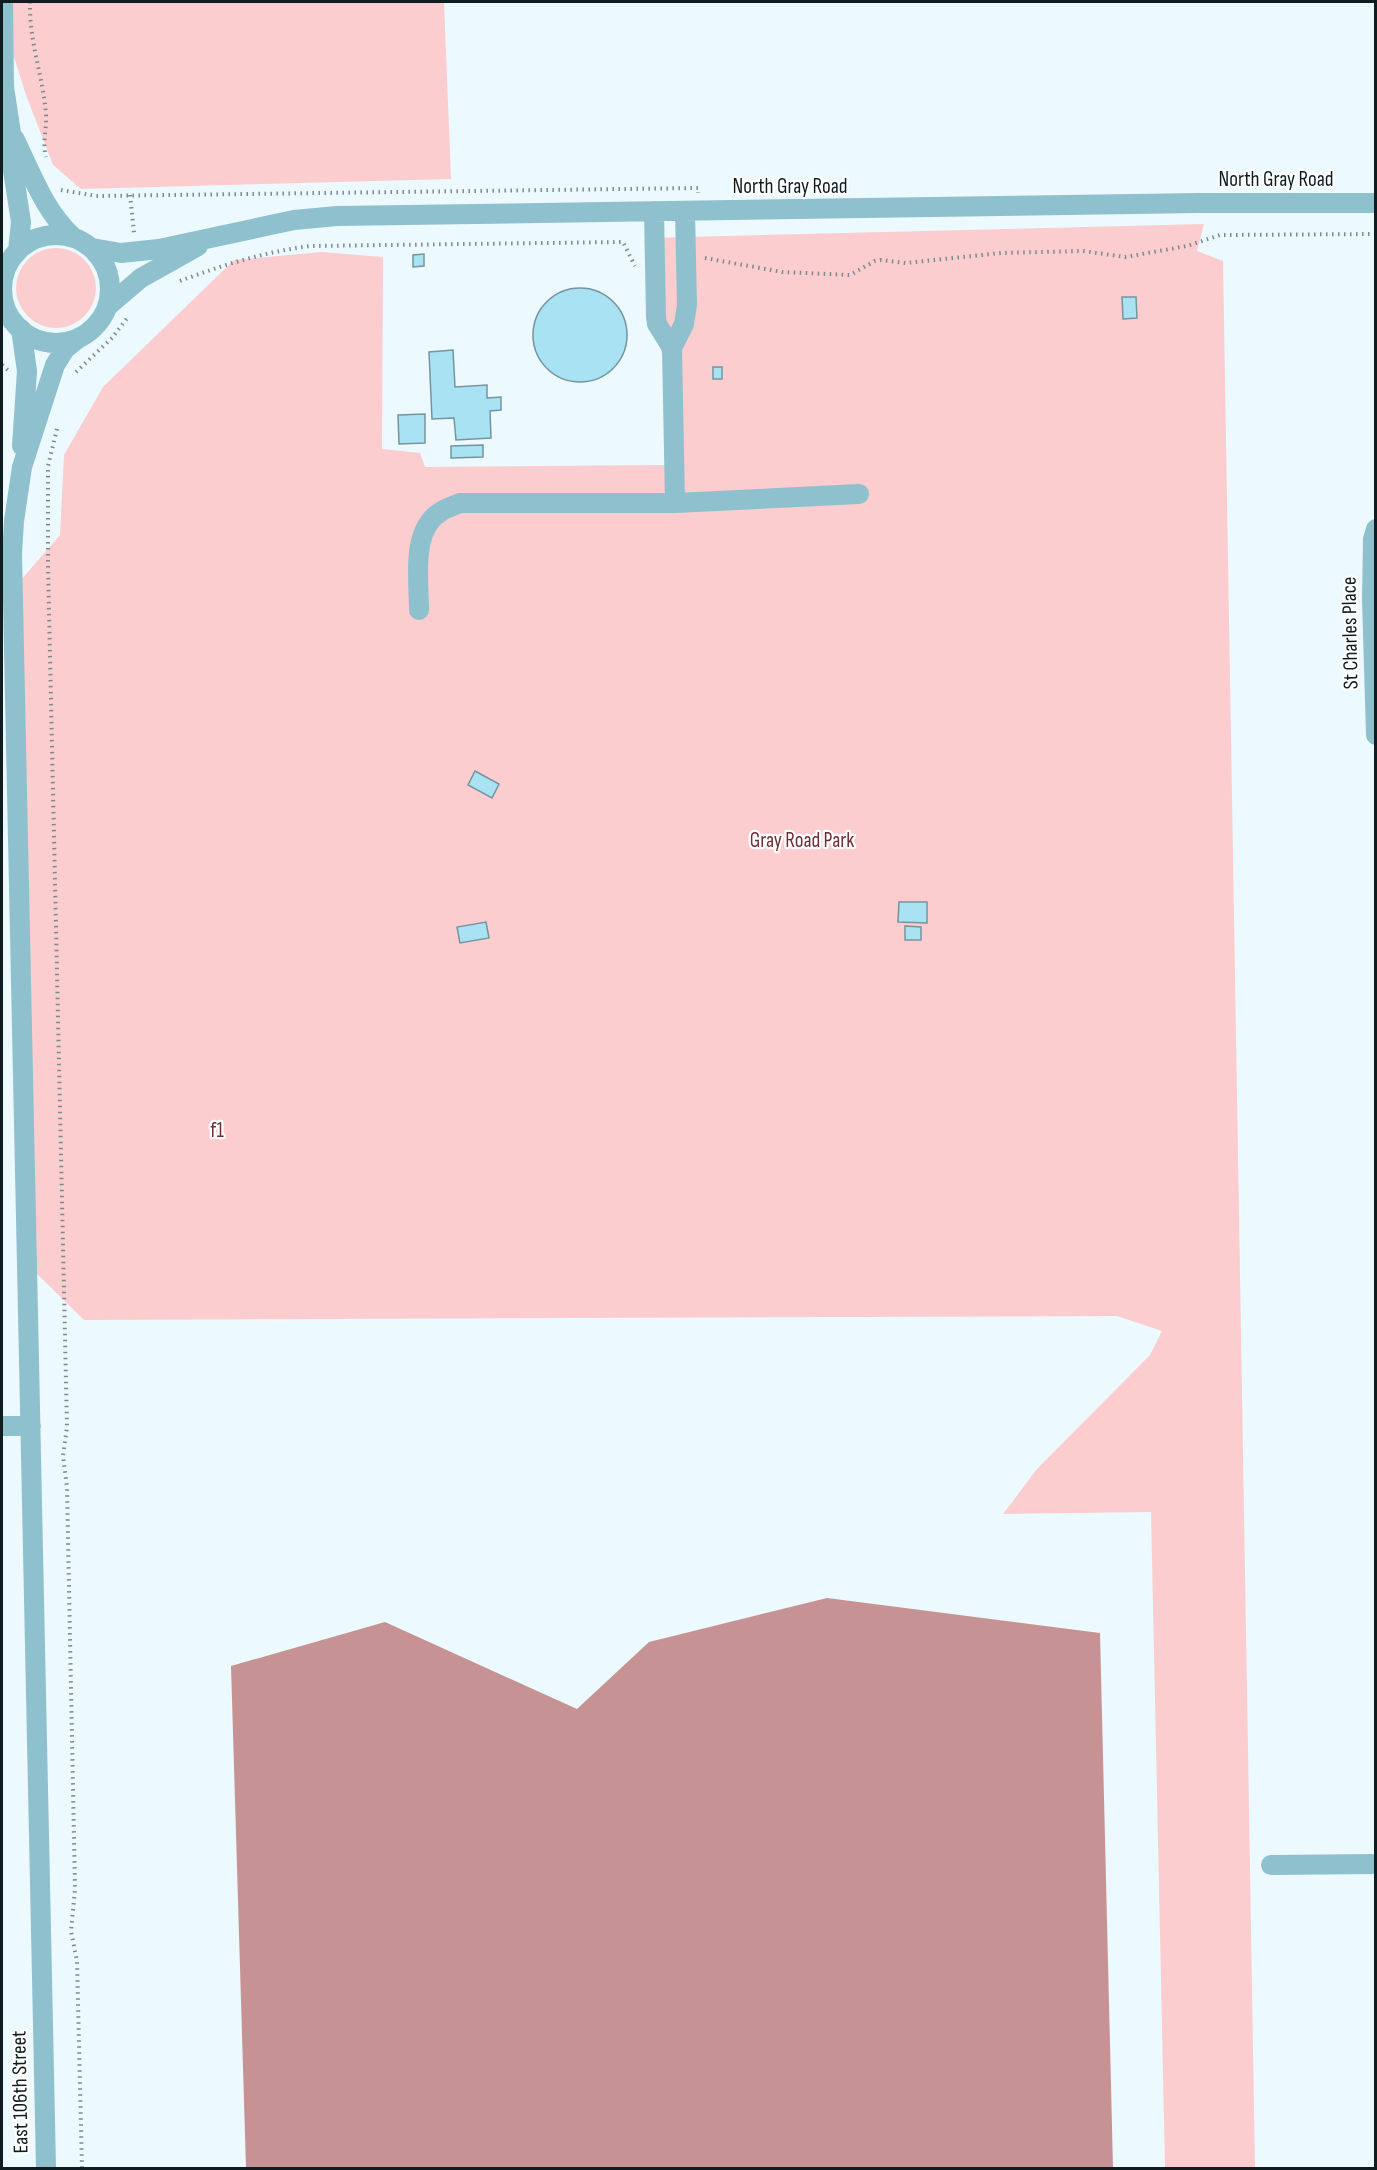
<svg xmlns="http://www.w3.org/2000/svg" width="1377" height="2170" font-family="'Sofia Sans Condensed',sans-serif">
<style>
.green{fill:#fbcdcf}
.water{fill:#c69294}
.building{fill:#a9e2f3;stroke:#74959e;stroke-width:1.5}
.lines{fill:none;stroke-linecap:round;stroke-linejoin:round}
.path{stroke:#7c898d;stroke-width:4;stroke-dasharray:1.5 4.5;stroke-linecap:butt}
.minor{stroke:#8fc0ce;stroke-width:20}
.labels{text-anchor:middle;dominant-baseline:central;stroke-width:4.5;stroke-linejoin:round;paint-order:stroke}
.street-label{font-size:21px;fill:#101d20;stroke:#fff}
.park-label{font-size:21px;fill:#6f2e35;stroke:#fff}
</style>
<rect width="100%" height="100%" fill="#ecf9fe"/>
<path class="green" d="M8,2H444L451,179L81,189L53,165L26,95L8,38Z
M1204,224L1197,251L1223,261L1255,2168H1165L1151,1512L1003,1514L1037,1469L1150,1355L1162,1331L1117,1316L84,1320L32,1269L20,581L60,535L64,455L103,387L234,260L322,252L383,257L382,449L420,453L425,467L665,465L664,361L649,309L647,238Z
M16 288a40 40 0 1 1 80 0a40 40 0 1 1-80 0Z"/>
<path class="water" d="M827,1598L1100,1633L1113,2168H246L231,1666L385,1622L577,1709L649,1642Z"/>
<path class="building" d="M424,254V266L413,267V255Z
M533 335a47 47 0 1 1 94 0a47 47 0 1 1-94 0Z
M1122,297H1136L1137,318L1123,319Z
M453,350L455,387L487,385V398L501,397V410L490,411L491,438L456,440L454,418L432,419L429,352Z
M713,367H722V379H713Z
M425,414V443L399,444L398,415Z
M483,445V457L451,458V446Z
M475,771L499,784L492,798L468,785Z
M899,902H927V923L898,922Z
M486,922L489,938L460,943L457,927Z
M905,926L921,927V940H905Z"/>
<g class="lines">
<path class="path" d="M30,2C29,42 43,76 46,114C47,129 42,142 46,157
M61,190L96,196L698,188V193
M130,195L134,233
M705,258L782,272L850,275L875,261L881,260L906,263L1001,253L1083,251L1125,257L1187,246L1220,235L1376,234
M180,281C222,265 265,252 310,246L623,242L635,266
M2,365L9,371
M76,372L112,338L128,317
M57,429L48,466V564L67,1427L63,1456L67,1487L75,1889L71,1931L77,1961L82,2168"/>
<path class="minor" d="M3,2L4,87L11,133L12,164L21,222L18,251
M14,138C31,172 44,211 73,237
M654,211L656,317L657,324L672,348
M2 289a54 54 0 1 1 108 0a54 54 0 1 1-108 0Z
M92,248L121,253L159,249L294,220L337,216L1199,203H1376
M107,307L141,278L198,246
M21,329L27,371L22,446
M675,503L672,348L684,324L687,305L685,211
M1376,529L1373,539L1372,599L1376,735
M419,610C419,581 411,531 439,513C445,508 453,506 460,503H675L859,494
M2,1426H31
M1271,1865L1376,1864
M46,2168L12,554L14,521L22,467L55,365L65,349L80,337"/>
</g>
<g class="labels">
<g class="street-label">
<text x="1276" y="179">North Gray Road</text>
<text x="790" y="186">North Gray Road</text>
<text transform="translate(1350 633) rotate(-91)">St Charles Place</text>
<text transform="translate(20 2092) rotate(-91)">East 106th Street</text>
</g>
<g class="park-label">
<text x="802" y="840">Gray Road Park</text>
<text x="217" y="1130">f1</text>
</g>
</g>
<rect width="1377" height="2170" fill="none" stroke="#101d20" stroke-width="6"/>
</svg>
